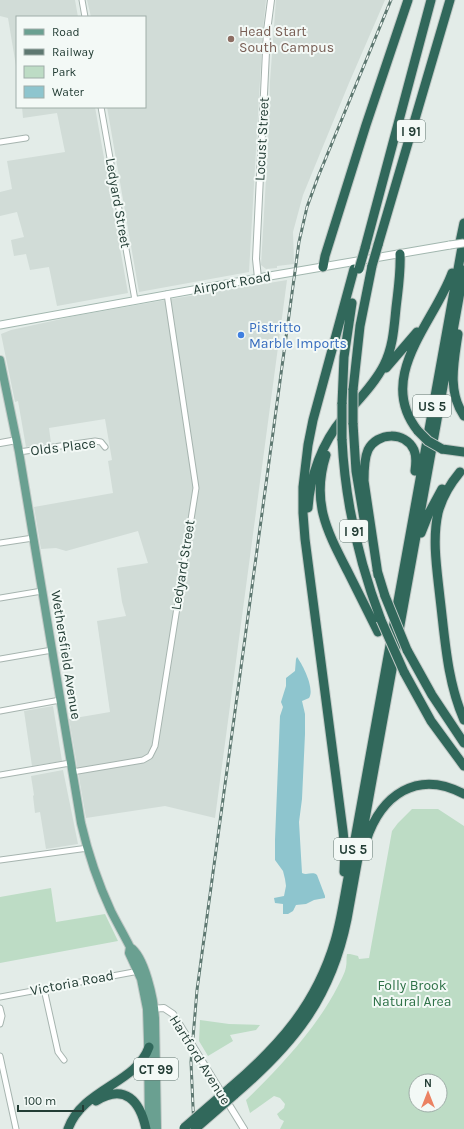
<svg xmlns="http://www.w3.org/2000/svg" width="464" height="1129" font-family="Karla,sans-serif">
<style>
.built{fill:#d1dcd7}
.green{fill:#bddcc5;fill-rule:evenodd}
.water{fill:#8ec5ce}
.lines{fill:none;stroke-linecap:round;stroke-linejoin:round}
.minor-casing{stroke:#a6b4af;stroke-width:7}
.tertiary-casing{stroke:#a6b4af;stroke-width:8}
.secondary-casing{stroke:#a2b7af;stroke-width:9}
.primary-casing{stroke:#c1c9c6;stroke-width:10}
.motorway-casing{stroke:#c1c9c6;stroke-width:11}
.minor{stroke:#fff;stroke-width:5}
.tertiary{stroke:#fff;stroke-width:6}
.secondary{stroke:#fff;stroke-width:7}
.primary{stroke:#6aa091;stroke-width:8}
.motorway{stroke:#31685b;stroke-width:9}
.rail-casing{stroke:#5e7871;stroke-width:3}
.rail{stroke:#f3f9f6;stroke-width:1.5;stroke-dasharray:4.5;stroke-linecap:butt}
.secondary-bridge-casing{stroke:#a2b7af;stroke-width:9;stroke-linecap:butt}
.motorway-bridge-casing{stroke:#c1c9c6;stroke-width:11;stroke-linecap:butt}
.secondary-bridge{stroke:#fff;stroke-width:7}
.motorway-bridge{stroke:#31685b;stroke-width:9}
.education-dot{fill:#8d6e63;stroke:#f3f9f6;stroke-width:1.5}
.shop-dot{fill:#3f7fe0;stroke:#f3f9f6;stroke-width:1.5}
.labels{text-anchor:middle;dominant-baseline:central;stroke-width:4;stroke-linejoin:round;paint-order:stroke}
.shield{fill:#f3f9f6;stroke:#61756f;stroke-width:1}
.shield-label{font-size:13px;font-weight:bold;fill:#233d35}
.education-label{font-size:14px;fill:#785e54;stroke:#f3f9f6;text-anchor:start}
.street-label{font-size:14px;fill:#233d35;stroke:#f3f9f6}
.shop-label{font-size:14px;fill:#366cbe;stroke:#f3f9f6;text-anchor:start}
.park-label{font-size:14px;fill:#2f7248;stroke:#f3f9f6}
</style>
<rect width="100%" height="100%" fill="#e3ece8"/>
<path class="built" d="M0,0H75L78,17H17V72L8,18L0,16Z
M87,0H266L263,28L249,272L139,292L107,107H145V17H91Z
M276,0H385L349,83L303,195L293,232L294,264L277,266V268L266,269L261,265L269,126L270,81Z
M22,107H95L128,293L57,306L49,267L30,270L26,254L14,256L11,240L24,237L17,212L0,216V192L12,189L7,161L65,152L57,113L23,118Z
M287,280L215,818L165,806L86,818L69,719L110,712L97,621L126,616L122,602L117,568L148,563L138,531L66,551L56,548L41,549L34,507L113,493L108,461L112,460L105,419L49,428L51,443L26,447L18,401L15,402L1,334L11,330L75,316L165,300Z
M53,706L62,761L32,766L24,711Z
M63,770L78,844L46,849L40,812L35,813L33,796L34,795L31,776Z"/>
<path class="green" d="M412,809H438L464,826V1129H280L284,1121L280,1119L277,1114L284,1108L285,1104L280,1098L274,1096L250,1113L246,1100C280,1067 316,1029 338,986C341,980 345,973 346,967C347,963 346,958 347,954H350L358,956L359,959L369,958L392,831L398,823ZM416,1081H440V1105H416Z
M51,888L56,922L105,914L118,941L0,963V897Z
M200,1020L229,1024L260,1025L256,1030L230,1035L233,1041L208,1056L199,1041Z"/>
<path class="water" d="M297,657C303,665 315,689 309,698L302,701L305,714V734L302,799L299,822L302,873C307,876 312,871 317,875L325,896V898L314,900L306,904L296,905L293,911L288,914H283V904L275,903L274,898L284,896L286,886L285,879L283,871L275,860V840L280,716L283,707L281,702L286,686V678L295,671L296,659Z"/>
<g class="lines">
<g class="minor-casing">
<path id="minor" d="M82,0L85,17
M101,107L135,300
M0,142L26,138
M19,452L95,441L101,442L105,447
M0,543L33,538
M0,598L42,591
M0,659L52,650
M0,711L60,700
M72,772L143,760L150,756L155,746L196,488L167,294
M0,775L70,763
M0,860L88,848
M44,989L58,1052L64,1060
M0,997L139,971
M0,1008L2,1016L0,1024
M0,1056L16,1129"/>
</g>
<g class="tertiary-casing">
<path id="tertiary" d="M258,278L256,259L267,31L271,0
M0,443L17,440
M150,1009L164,1008L173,1014L244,1129"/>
</g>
<g class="secondary-casing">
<path id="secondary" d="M0,325L264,277L450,245"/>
</g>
<g class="primary-casing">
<path id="primary" d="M0,360L19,452L81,823C88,853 98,883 111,911C117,923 124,935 130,947C145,956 154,1000 155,1018L157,1129
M130,947L129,953L141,979L147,1009L148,1040L149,1129"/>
</g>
<g class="motorway-casing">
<path id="motorway" d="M460,242L464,223
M378,245L450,0
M365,248L431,0
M323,267L325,256L366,125L408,0
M458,334C454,362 447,391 464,416
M386,368L417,332
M353,390L360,326L372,266
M342,404L344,357L352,303
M353,423L356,471L364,519
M418,431C375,377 434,323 452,273
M342,439C345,501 359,562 381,620
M442,449L464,452
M326,455C311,502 327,531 348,572C358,592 368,612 378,632
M460,472C450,484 442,497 438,513C432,540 437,570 440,598C445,639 447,681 464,720
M308,508C310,476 322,443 343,418C357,401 374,385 384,365C393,347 394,328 396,308C398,290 401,272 400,254
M421,533L429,513L442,489
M377,570L385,596
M378,575L364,481C364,471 364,459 368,450C377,432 405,431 414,450C417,457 416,464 415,471
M407,650L432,695L464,743
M404,672L431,721L464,766
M366,841C381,795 417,769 464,794
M344,872L345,851L343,831L305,539L303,513V487L308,445L313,420L354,269
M230,1088C279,1046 316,1005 335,941C341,921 344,899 348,878L464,236
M234,1095C294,1044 331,998 347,919L464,270
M96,1101C125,1083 140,1101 146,1129
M68,1129C83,1088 136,1084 149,1047"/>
</g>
<use href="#minor" class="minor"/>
<use href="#tertiary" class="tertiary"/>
<use href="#secondary" class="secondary"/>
<use href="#primary" class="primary"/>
<use href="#motorway" class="motorway"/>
<g class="rail-casing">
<path id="rail" d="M194,1129L191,1062L197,990L299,242L307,207L318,177L391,0"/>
</g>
<use href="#rail" class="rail"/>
<g class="secondary-bridge-casing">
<path id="secondary-bridge" d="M450,245L464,243"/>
</g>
<g class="motorway-bridge-casing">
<path id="motorway-bridge" d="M372,266L378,245
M359,269L365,248
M342,404V439
M353,423V390
M418,431L428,441L442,449
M385,596L407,650
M381,620L404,672
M184,1128L230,1088
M195,1129L234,1095"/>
</g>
<use href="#secondary-bridge" class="secondary-bridge"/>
<use href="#motorway-bridge" class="motorway-bridge"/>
</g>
<circle class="education-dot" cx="231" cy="39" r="4"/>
<circle class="shop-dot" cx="241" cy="335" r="4"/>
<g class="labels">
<g class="shield">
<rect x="397" y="120" width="28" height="22" rx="3"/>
<rect x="413" y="395" width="38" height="22" rx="3"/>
<rect x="340" y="520" width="28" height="22" rx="3"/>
<rect x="334" y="838" width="38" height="22" rx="3"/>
<rect x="134" y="1058" width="44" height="22" rx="3"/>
</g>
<g class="shield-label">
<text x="411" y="131">I 91</text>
<text x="432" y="406">US 5</text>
<text x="354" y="531">I 91</text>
<text x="353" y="849">US 5</text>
<text x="156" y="1069">CT 99</text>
</g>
<g class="education-label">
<text x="239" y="31">Head Start<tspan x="239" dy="16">South Campus</tspan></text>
</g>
<g class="street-label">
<text transform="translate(262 139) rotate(-87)">Locust Street</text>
<text transform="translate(118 203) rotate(80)">Ledyard Street</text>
<text transform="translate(232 283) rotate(-10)">Airport Road</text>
<text transform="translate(63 447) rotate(-7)">Olds Place</text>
<text transform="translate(183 565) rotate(-81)">Ledyard Street</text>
<text transform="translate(66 655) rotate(81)">Wethersfield Avenue</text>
<text transform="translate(72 983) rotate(-11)">Victoria Road</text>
<text transform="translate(200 1060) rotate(58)">Hartford Avenue</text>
</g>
<g class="shop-label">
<text x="249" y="327">Pistritto<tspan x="249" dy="16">Marble Imports</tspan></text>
</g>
<g class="park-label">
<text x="412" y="985">Folly Brook<tspan x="412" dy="16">Natural Area</tspan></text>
</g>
</g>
<rect x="16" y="16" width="130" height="92" fill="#f3f9f6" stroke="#a0aea9"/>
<rect x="24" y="29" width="20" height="6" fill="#6aa091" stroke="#a0aea9"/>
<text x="52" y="36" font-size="12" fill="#233d35">Road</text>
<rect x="24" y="49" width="20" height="6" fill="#5e7871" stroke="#a0aea9"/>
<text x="52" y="56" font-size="12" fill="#233d35">Railway</text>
<rect x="24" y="66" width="20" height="12" fill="#bddcc5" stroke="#a0aea9"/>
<text x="52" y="76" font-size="12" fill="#233d35">Park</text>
<rect x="24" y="86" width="20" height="12" fill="#8ec5ce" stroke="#a0aea9"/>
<text x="52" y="96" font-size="12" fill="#233d35">Water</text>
<g transform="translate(428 1093)"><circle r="19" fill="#f3f9f6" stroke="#a0aea9"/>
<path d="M0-3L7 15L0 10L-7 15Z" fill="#eb8262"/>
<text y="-6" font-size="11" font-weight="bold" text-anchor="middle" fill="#233d35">N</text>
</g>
<path d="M18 1105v6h65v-6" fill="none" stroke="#233d35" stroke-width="2"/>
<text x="24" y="1105" font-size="12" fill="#233d35" stroke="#f3f9f6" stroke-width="3" paint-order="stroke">100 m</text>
</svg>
